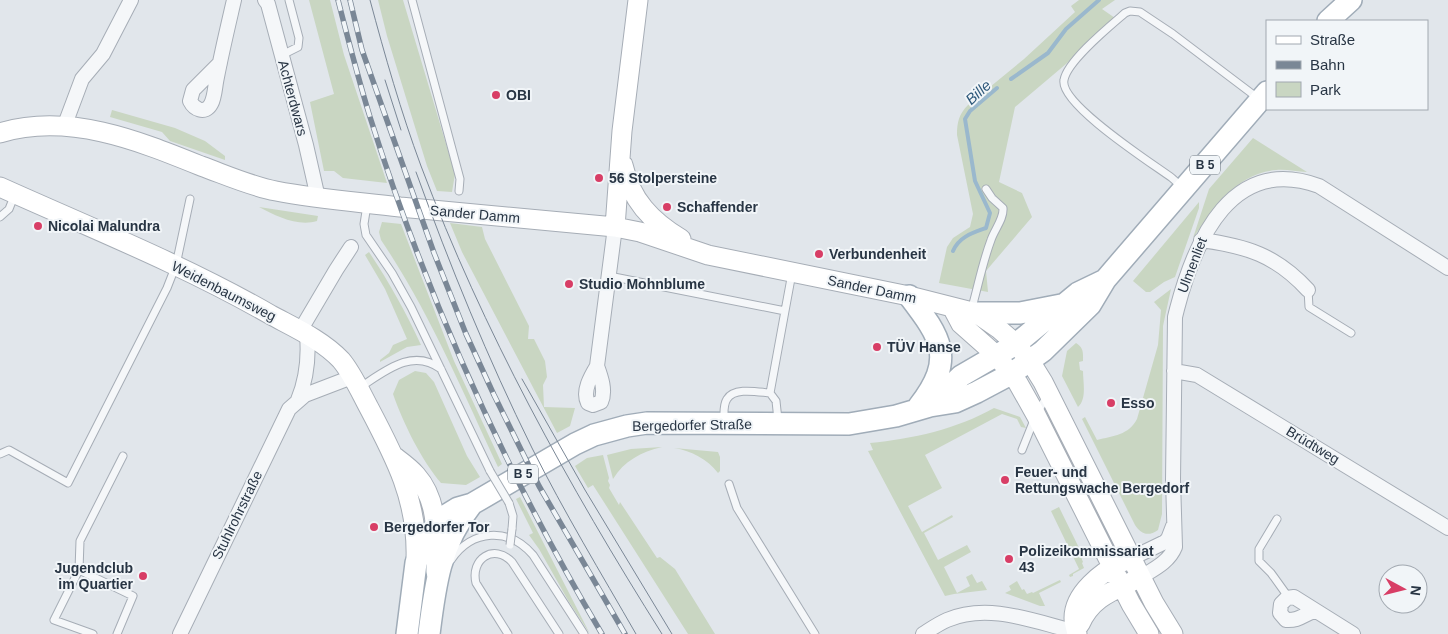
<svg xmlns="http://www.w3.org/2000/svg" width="1448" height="634" font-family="Helvetica,sans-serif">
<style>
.green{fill:#c9d6c2}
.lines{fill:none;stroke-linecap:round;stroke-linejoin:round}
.stream{stroke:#9ab8cd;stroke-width:4}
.lane-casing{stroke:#a6adb6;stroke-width:9}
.street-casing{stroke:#a6adb6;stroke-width:16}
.secondary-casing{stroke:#a6adb6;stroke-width:21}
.primary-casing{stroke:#a0acb8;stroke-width:24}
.lane{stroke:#f5f7f9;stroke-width:7}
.street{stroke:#f5f7f9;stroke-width:14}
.secondary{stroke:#fff;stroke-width:19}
.primary{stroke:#fff;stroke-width:21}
.tram{stroke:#7a8796;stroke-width:1}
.rail-casing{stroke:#7a8796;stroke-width:5.5}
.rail{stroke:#f1f5f8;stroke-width:4;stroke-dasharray:11;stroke-linecap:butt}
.lane-bridge-casing{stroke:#a6adb6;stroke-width:9;stroke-linecap:butt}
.lane-bridge{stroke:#f5f7f9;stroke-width:7}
.poi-dot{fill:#d83e66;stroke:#f1f5f8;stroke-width:2}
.labels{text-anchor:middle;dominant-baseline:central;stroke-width:4;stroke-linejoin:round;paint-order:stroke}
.shield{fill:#f1f5f8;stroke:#646f7a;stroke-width:1}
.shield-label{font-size:12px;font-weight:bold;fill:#283544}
.poi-label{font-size:14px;font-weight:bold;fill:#283544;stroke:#f1f5f8;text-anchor:start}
.street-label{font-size:14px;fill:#283544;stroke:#f1f5f8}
.water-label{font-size:15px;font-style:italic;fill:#2f597b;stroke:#f1f5f8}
</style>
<rect width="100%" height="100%" fill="#e1e6eb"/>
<path class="green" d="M309,0H330L344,55L387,183L343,178L334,171H324L310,102L334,94Z
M378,0H403L455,174L452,192L437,191L427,166L387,36Z
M1079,0H1115L1102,9L1115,18L1066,64L1015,107L999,182L1022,193L1032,217L986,271L988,292L939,283L947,247L953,238L970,227L973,214L957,135C957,122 959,114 968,105L1024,59L1075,12L1071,6Z
M112,110L175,128L205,141L225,156V160L170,141L162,132L110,117Z
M1253,138L1307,172C1296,172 1287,169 1276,170C1236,173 1214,209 1193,238L1209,189Z
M1199,202V208L1175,277L1164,282L1150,292H1146L1133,281Z
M259,207L318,216L317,221C298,227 276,216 259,207Z
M382,222L401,224L454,361L502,464L498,467C462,390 429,311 381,240L379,232Z
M450,223L482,227L485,239L529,326L528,339H534L545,361L547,377L543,385L544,407L575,408L570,426L557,433L462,252Z
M369,252C389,282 406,312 421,345L407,347L380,362V360L389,353L393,345L407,339L385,289L365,255Z
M1171,289L1163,326L1162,514L1158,530C1148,537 1141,534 1135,525L1082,419L1085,417L1097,440C1113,436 1129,435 1137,419L1158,345L1161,310L1154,302Z
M1076,343C1084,348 1083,353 1083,361L1079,362L1080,370L1083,371C1083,382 1087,399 1078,407L1062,376L1067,351Z
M415,371L426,373L434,382L467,456L480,477L466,485L441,483C422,461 403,423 393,394L399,380Z
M994,408L1020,417L1026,428L1021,427L1017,419L1002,414L925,455L942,488L908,506L922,532L952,515L953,517L924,533L938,560L967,545L971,552L944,567L957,593L970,586L966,577L972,574L977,583L982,581L987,590L954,594L945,596L868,451L873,450L870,443C912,439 957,429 994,408Z
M662,447C641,452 624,461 613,479L607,455L631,449Z
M674,448L718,452L720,457V471L718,473C707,459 692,451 674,448Z
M603,455L609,478L608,481L610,485L609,488L619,505L620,502L657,558L660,557L675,569L715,634H688L593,485L588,488L575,466L587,458Z
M520,497L590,634L569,602L539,549L529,535L533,533L516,499Z
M1059,507L1083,556L1081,557L1083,562L1082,563L1084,568L1073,574V576L1070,577L1069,575L1079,569L1051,511Z
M1060,580L1061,582L1039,593L1045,606H1040L1005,593L1011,590L1009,586L1017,581L1022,590L1024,589L1027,594L1032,592L1033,593Z"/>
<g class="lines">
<path class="stream" d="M1011,79L1048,53L1066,29L1099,0
M953,251C959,237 972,233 986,228L990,213L975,181L965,119L970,111L997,88"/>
<g class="lane-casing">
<path id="lane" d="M412,0L460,179L459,191
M282,55L298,47L299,38L289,0
M1182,187L1172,178C1153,164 1059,104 1064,80C1067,61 1110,26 1125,13L1130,11L1140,12L1173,34L1259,99
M367,205L364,224L366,235L392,273L411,307L490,471
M0,217L9,209L15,194
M609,276L785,311L770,393L776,401L778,420
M1308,290L1309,307L1351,333
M785,311L792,273
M971,311C978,287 982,264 991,240C994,230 1004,219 1003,208L992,198L986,189
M359,388C384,372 412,347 441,369
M724,420C724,414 723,405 727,399C734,387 758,392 770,393
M1022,450L1036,415L1047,396
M0,454L9,450L68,483L167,288L176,265L190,199
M729,484L737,508L815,634
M509,503L513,516L512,529
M1277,519L1259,549V561L1271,573L1289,598
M451,560C472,529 509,527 533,555L584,634
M79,570L80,541L123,456
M93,634L54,620L79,570L133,596L117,634
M508,634L476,583C470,559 494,543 512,562L559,634"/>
</g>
<g class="street-casing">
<path id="street" d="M265,0L268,4L306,145L318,198
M220,63L193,90L190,101C194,109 205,115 211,104C215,97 215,85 217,77C222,51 228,26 234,0
M64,127L82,79L103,54L131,0
M1201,240C1246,246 1276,255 1308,290
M300,331L336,270L351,247
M597,366C601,377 606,391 601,402L593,405L588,403C582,391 591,376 597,366L615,227
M1174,371L1197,375L1448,528
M298,400C307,378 309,358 307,335
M1132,558L1165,542L1168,539L1173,526
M1141,577C1154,569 1169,562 1175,547L1173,480L1175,317L1177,309C1195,240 1232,154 1319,186L1448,268
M1315,611C1303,614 1300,621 1286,620L1280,613L1281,604L1287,598L1294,597L1353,634
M180,634L289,409L305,395L352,377
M923,634C931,629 938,624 947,620C989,602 1035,622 1077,632"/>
</g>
<g class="secondary-casing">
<path id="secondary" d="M0,133C68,112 139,141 201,166C226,175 250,186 276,191C317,199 359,202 400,207C472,214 544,220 615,227L640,232L708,255L909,296L976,313L999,329L1016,344L1030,361L1043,382L1154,603L1173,634
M623,165C631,200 651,221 681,239
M0,187C91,228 184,265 271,315C295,328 322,340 341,360C352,373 360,391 368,406C395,457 418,500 416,559
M615,227L622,131L638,0
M952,307L961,324L996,355L1018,383L1036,415L1131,604L1149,634
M395,457C403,463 410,468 416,475C440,502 436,539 436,572
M1080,624C1091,599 1110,592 1133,581
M1077,634C1076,629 1074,623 1074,618C1074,593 1102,572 1122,562"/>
</g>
<g class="primary-casing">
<path id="primary" d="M1328,21L1351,0
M909,296C941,338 956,358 919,406
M976,313H1020L1061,305
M930,406L961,376L1016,344L1078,293L1105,280
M407,634L416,563L425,541L436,525L445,516L458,508L472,504L575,444L594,435L627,426L647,423L849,424L896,416L930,406L955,402L977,392L1011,374L1043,351L1090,305L1105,280L1267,92
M429,634C435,585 440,544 472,504"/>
</g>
<use href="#lane" class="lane"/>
<use href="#street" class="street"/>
<use href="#secondary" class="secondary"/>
<use href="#primary" class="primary"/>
<path class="tram" d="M370,0C385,56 401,112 421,166C483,331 568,485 662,634
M385,80L401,130
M416,172C450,266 488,359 532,448C564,512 601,573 636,634
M522,379L585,490L672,634"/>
<g class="rail-casing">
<path id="rail" d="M338,0C348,39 358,78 370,117C427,298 505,471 602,634
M350,0L362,50L434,253L466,334L494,395L539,486L625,634"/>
</g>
<use href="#rail" class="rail"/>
<g class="lane-bridge-casing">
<path id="lane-bridge" d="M490,471L509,503
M510,545L512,529"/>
</g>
<use href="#lane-bridge" class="lane-bridge"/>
</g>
<g class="poi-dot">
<circle cx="496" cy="95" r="5"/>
<circle cx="599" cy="178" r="5"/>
<circle cx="667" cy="207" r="5"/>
<circle cx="38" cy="226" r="5"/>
<circle cx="819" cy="254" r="5"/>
<circle cx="569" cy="284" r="5"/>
<circle cx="877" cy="347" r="5"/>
<circle cx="1111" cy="403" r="5"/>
<circle cx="1005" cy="480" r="5"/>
<circle cx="374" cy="527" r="5"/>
<circle cx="1009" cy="559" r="5"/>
<circle cx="143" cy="576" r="5"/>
</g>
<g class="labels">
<g class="shield">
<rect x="1190" y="155.5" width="30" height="19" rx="4"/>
<rect x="508" y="464.5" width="30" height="19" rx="4"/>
</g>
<g class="shield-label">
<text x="1205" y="165">B 5</text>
<text x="523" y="474">B 5</text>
</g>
<g class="poi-label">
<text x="506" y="95">OBI</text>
<text x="609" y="178">56 Stolpersteine</text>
<text x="677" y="207">Schaffender</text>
<text x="48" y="226">Nicolai Malundra</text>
<text x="829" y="254">Verbundenheit</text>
<text x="579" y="284">Studio Mohnblume</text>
<text x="887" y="347">TÜV Hanse</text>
<text x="1121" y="403">Esso</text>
<text x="1015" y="472">Feuer- und<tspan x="1015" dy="16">Rettungswache Bergedorf</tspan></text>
<text x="384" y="527">Bergedorfer Tor</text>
<text x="1019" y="551">Polizeikommissariat<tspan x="1019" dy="16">43</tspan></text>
<text x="133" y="568" text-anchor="end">Jugendclub<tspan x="133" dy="16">im Quartier</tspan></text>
</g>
<g class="street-label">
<text transform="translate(293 98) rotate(75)">Achterdwars</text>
<text transform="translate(475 214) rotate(5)">Sander Damm</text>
<text transform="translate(1192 265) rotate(-69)">Ulmenliet</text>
<text transform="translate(872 289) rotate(12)">Sander Damm</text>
<text transform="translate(224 291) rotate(27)">Weidenbaumsweg</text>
<text transform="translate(692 425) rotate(-1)">Bergedorfer Straße</text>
<text transform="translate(1313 445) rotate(31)">Brüdtweg</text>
<text transform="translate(237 515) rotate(-64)">Stuhlrohrstraße</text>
</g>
<g class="water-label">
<text transform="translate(978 92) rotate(-42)">Bille</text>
</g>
</g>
<rect x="1266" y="20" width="162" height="90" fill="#f1f5f8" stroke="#a1a8b0"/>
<rect x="1276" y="36" width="25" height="8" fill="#ffffff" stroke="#a1a8b0"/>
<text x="1310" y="45" font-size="15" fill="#283544">Straße</text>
<rect x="1276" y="61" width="25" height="8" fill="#7a8796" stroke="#a1a8b0"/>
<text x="1310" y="70" font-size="15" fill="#283544">Bahn</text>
<rect x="1276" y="82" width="25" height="15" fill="#c9d6c2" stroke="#a1a8b0"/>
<text x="1310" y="95" font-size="15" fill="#283544">Park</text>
<g transform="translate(1403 589) rotate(97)"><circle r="24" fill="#f1f5f8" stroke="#a1a8b0"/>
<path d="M0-4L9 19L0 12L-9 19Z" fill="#d83e66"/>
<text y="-8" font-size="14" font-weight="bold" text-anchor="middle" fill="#283544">N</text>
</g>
</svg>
